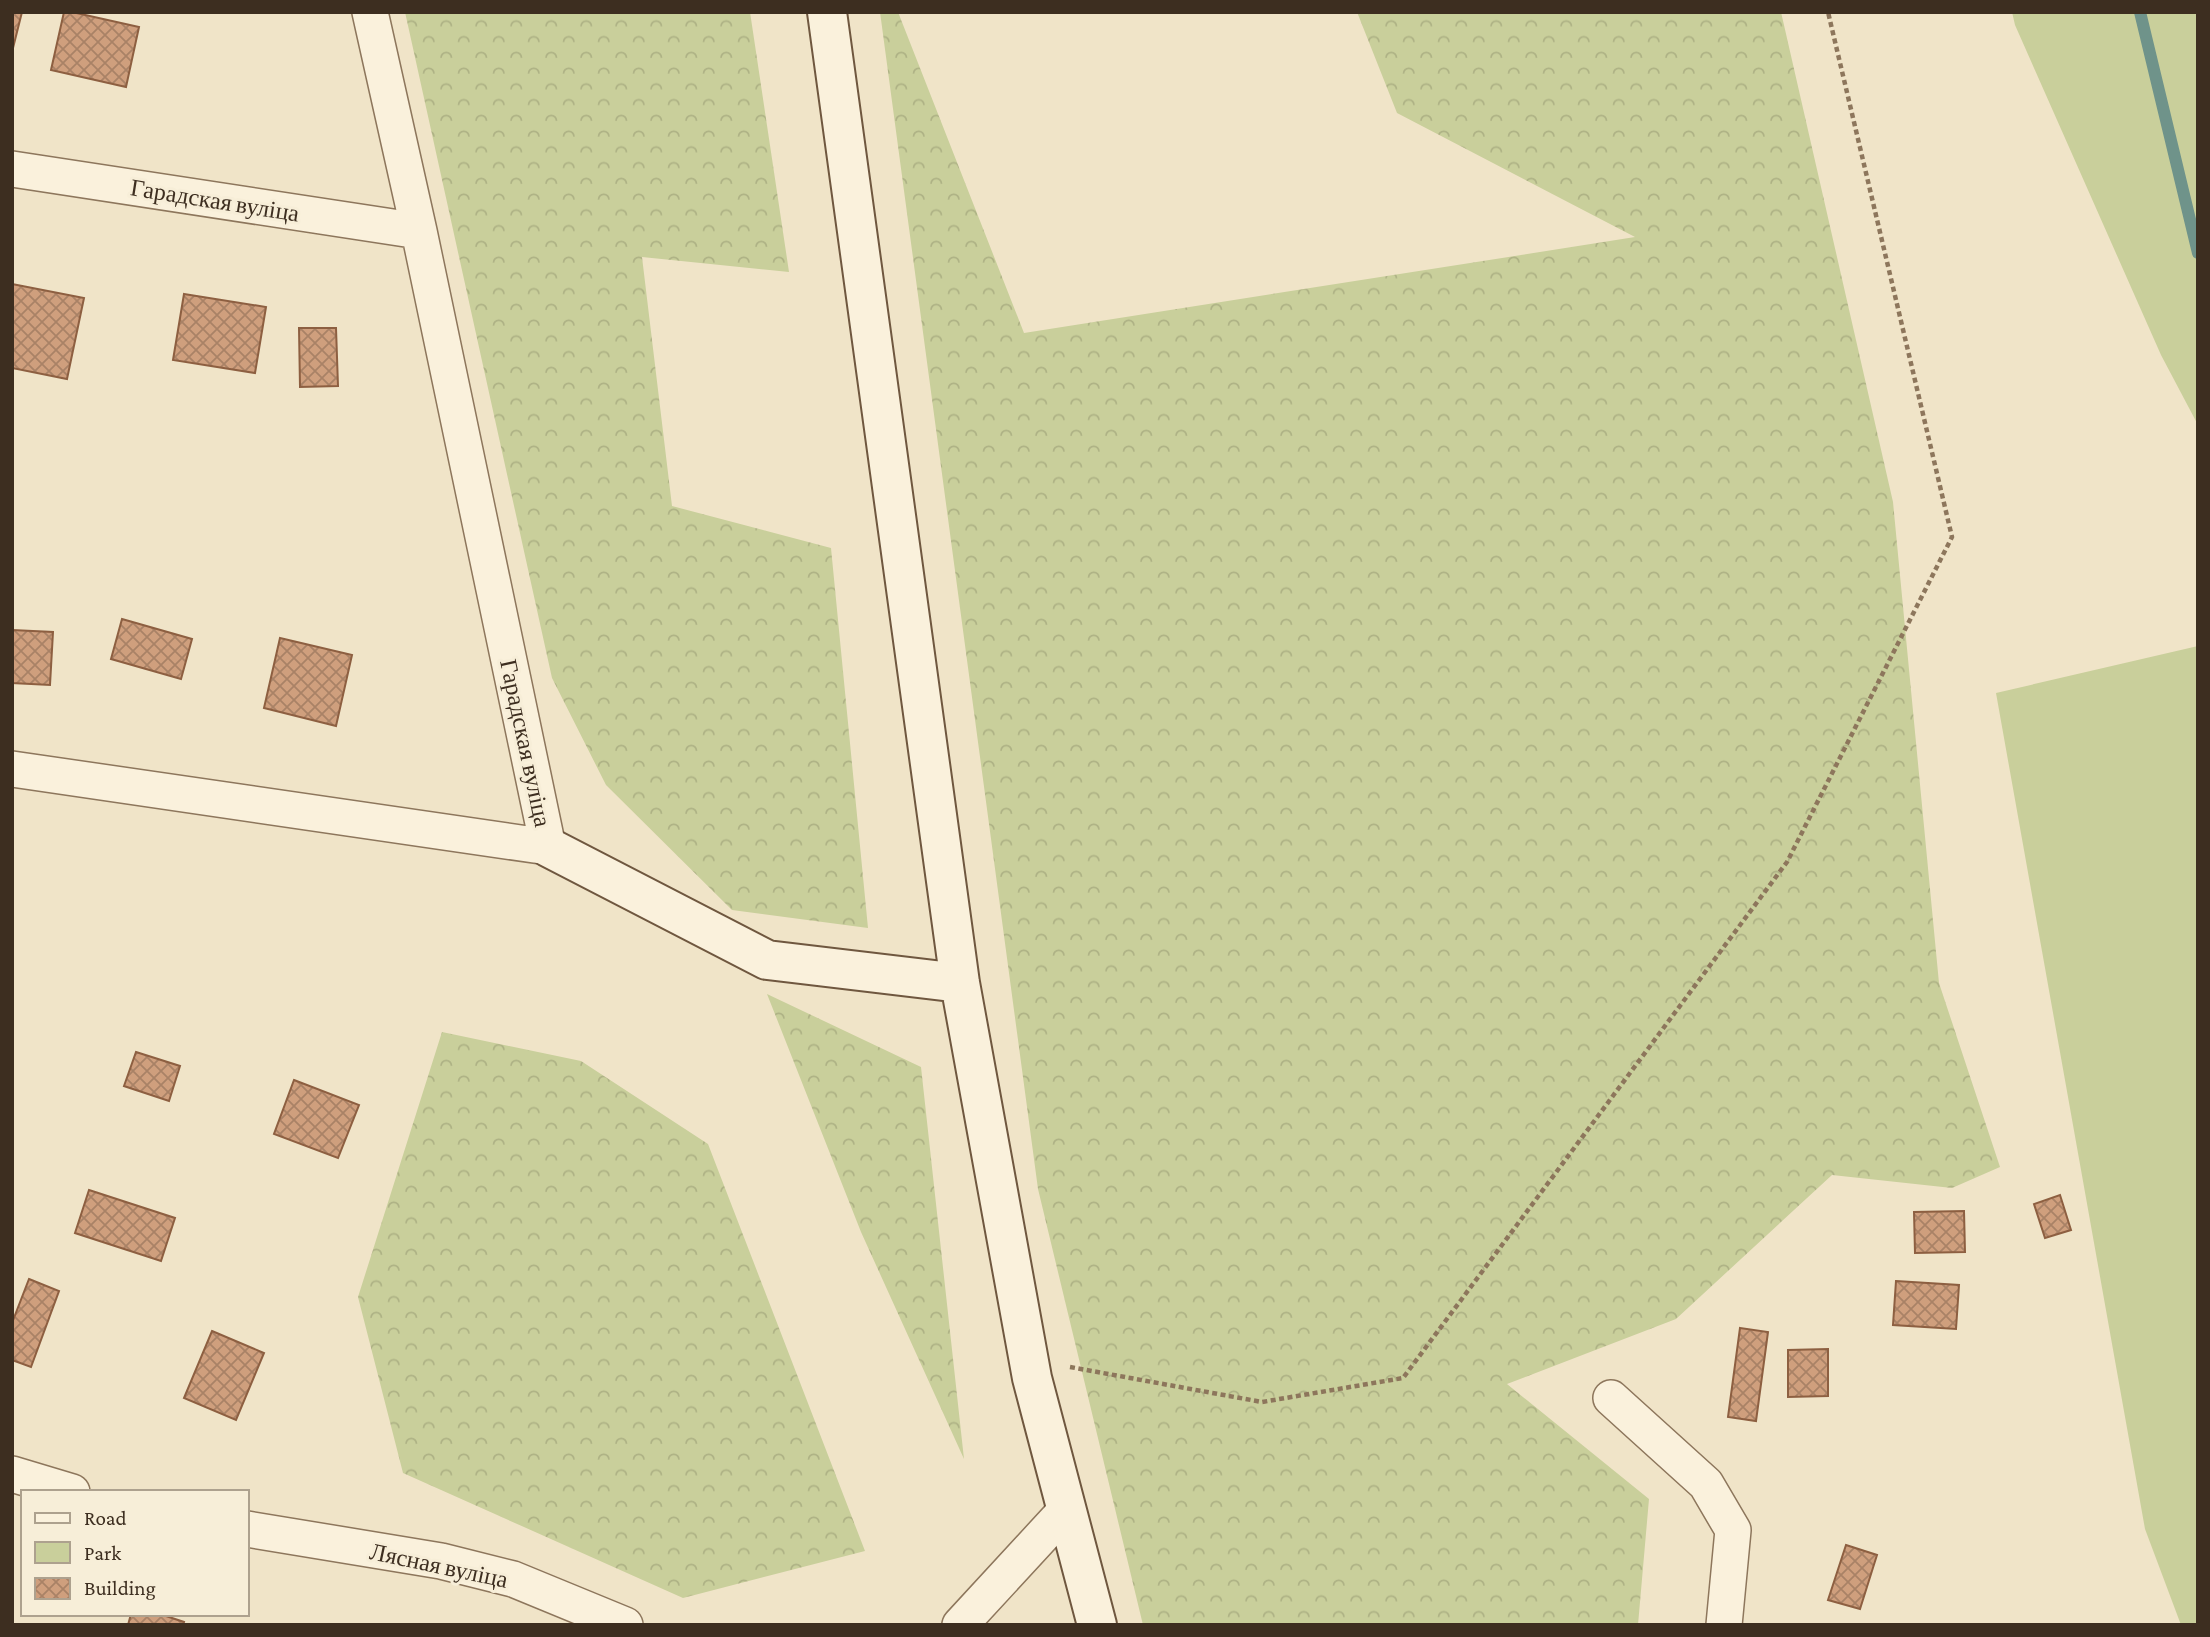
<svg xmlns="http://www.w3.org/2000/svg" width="2210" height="1637" font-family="'Crimson Pro',serif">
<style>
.green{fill:#c9cf9b}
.forest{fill:url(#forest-crowns)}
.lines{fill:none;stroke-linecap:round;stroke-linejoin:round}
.stream{stroke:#6f938a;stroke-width:12}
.building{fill:url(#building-cross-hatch);stroke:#8d5f41;stroke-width:2}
.street-casing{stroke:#8d765c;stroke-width:38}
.secondary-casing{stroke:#6f573f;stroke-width:42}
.path{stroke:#8d765c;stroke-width:4.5;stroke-dasharray:5 3.5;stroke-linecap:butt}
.street{stroke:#faf1dc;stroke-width:35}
.secondary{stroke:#faf1dc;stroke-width:38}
.labels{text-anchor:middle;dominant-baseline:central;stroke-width:6;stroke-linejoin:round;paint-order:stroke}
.street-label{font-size:24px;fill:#3d2e20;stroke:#f7eed8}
</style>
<defs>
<pattern id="forest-crowns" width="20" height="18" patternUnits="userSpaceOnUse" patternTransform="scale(1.75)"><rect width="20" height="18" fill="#c9cf9b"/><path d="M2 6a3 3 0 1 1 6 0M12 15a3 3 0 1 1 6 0" fill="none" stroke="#aeb285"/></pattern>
<pattern id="building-cross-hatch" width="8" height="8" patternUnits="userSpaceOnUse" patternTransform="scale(1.75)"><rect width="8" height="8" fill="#cf9f7d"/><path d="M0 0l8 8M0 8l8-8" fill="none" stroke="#a98266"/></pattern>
</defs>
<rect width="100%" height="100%" fill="#f0e4c8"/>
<path class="green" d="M2012,12H2198V425L2161,355L2015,25Z
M2198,646V1625H2181L2145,1529L1996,693Z"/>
<path class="forest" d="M405,12H750L789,272L642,257L672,506L831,548L868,928L732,910L606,785L552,678Z
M880,12H898L1024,333L1635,237L1397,113L1357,12H1781L1893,502L1939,983L2000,1167L1952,1188L1832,1175L1676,1319L1507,1384L1649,1499L1638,1625H1143L1038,1189Z
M767,994L921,1067L964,1459L861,1232Z
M442,1032L581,1061L708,1144L865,1551L683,1598L403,1473L358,1297Z"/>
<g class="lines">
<path class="stream" d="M2140,12L2198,253"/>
</g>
<path class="building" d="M12,12H22L12,52Z
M64,12H72L139,27L126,87L51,70Z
M12,284L84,298L67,379L12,368Z
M184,294L266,307L255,373L173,360Z
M299,328H336L338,386L300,387Z
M122,619L192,639L181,679L111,659Z
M12,630L53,632L50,685L12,683Z
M280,638L352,655L336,726L264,708Z
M136,1052L180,1066L169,1101L124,1086Z
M294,1080L359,1105L338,1158L274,1134Z
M89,1190L175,1218L161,1261L75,1233Z
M2060,1195L2071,1230L2045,1238L2034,1204Z
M1964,1211L1965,1252L1915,1253L1914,1212Z
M29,1279L59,1291L31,1367L12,1360V1323Z
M1896,1281L1959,1285L1956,1329L1893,1325Z
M1740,1328L1768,1332L1756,1421L1728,1417Z
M212,1331L264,1353L236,1420L184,1398Z
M1828,1349V1396L1788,1397V1350Z
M1846,1545L1877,1555L1860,1609L1828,1600Z
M131,1614H160L184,1622L183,1625H128Z"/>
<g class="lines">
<g class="street-casing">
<path id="street" d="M12,169L419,231
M12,769L548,847L419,231L370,12
M1611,1398L1706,1484L1733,1530L1724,1625
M12,1474L72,1492
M247,1529L441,1561L513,1579L625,1625
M960,1625L1066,1510"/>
</g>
<g class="secondary-casing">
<path id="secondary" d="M827,12L960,983L1032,1378L1097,1625
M548,847L767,960L960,983"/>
</g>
<path class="path" d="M1070,1367L1262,1402L1403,1378L1787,862L1952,537L1828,12"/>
<use href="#street" class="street"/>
<use href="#secondary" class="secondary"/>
</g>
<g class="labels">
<g class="street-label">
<text transform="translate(215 200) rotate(9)">Гарадская вуліца</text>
<text transform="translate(526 743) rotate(78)">Гарадская вуліца</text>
<text transform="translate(439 1565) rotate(12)">Лясная вуліца</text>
</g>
</g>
<rect width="2210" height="1637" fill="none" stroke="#3d2e20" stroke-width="28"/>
<rect x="21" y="1490" width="228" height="126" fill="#f7eed8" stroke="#ada18e" stroke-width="2"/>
<rect x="35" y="1513" width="35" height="10" fill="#faf1dc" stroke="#ada18e" stroke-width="2"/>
<text x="84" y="1525" font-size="21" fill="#3d2e20">Road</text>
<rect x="35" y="1542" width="35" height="21" fill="#c9cf9b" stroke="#ada18e" stroke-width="2"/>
<text x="84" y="1560" font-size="21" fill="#3d2e20">Park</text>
<rect x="35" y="1578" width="35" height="21" fill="url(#building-cross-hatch)" stroke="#ada18e" stroke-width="2"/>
<text x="84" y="1595" font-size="21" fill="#3d2e20">Building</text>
</svg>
